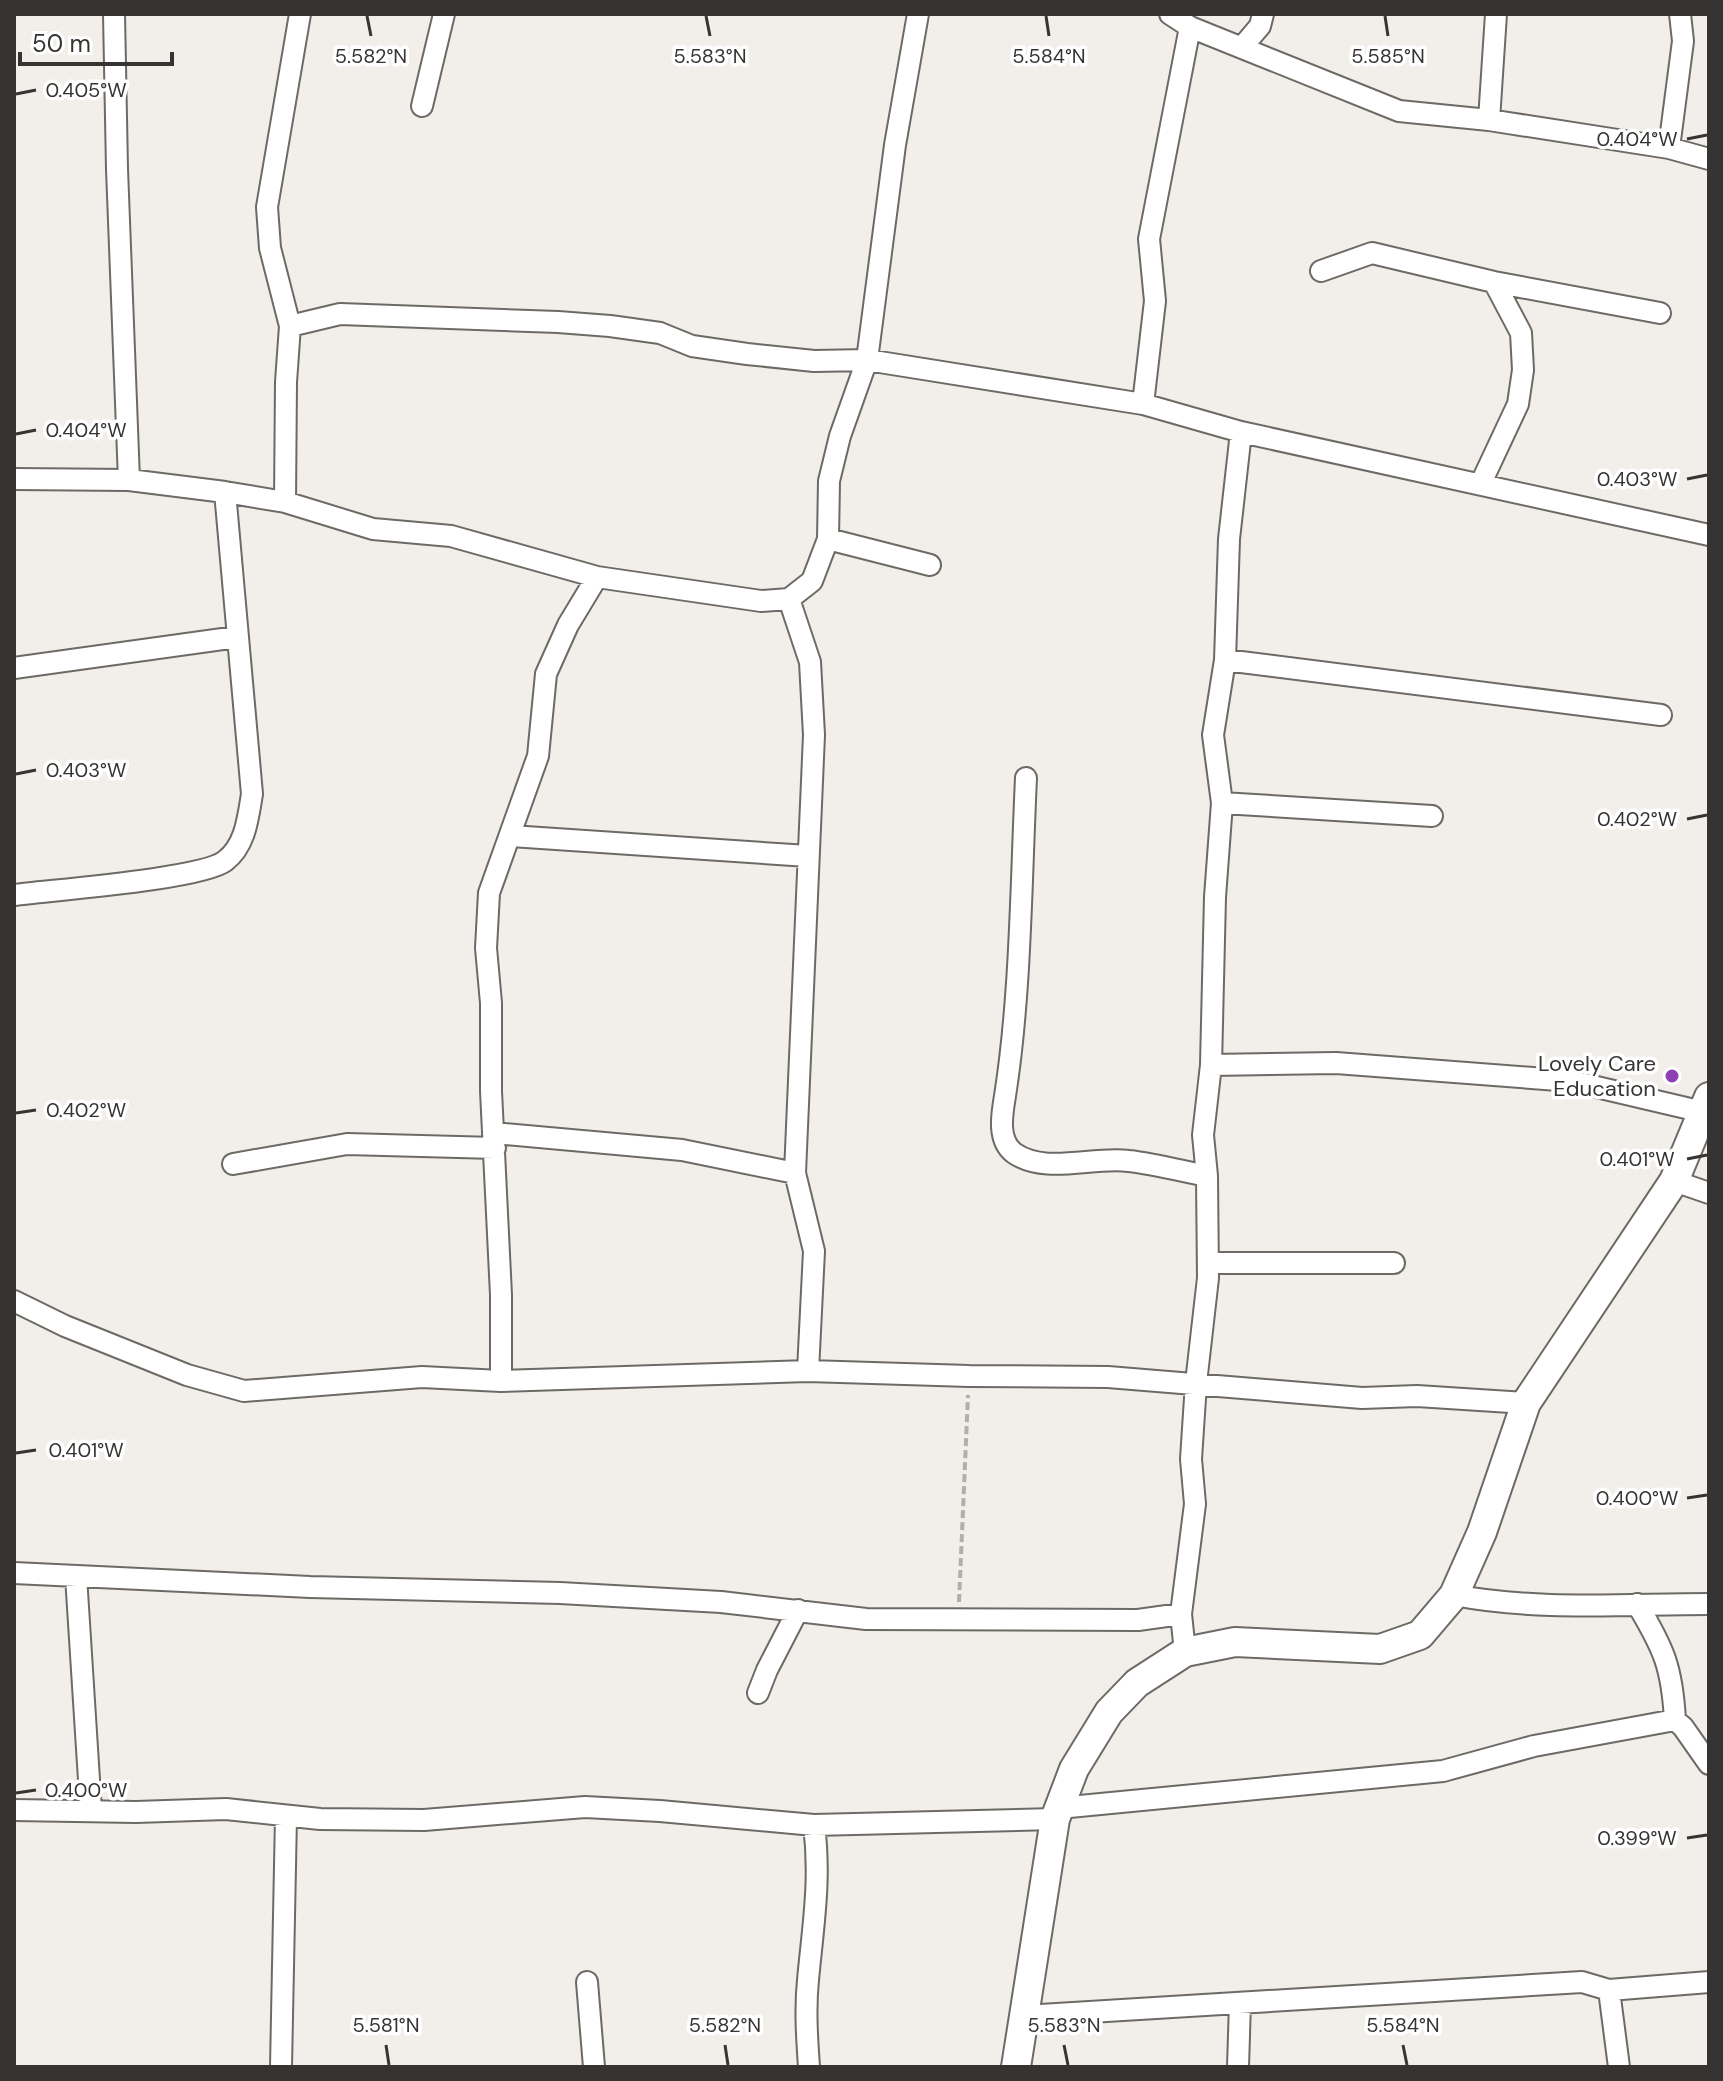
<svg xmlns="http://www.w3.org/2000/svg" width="1723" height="2081" font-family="'DM Sans',sans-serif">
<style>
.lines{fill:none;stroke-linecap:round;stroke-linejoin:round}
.street-casing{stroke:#6d6a66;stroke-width:24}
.secondary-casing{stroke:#6d6a66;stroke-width:32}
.path{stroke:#b1aeab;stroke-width:4;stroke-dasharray:8 4;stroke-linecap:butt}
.street{stroke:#fff;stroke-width:20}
.secondary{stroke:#fff;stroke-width:28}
.ticks{fill:none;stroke:#363433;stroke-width:3}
.poi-dot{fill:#8d41b3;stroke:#fff;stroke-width:3}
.labels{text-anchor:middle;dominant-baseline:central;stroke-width:7;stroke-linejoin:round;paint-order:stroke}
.poi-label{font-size:22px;fill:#363433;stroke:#fff;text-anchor:end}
.ticks-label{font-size:20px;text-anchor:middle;fill:#363433;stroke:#fff;stroke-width:7;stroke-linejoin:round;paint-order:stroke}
</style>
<rect width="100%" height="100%" fill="#f2eeea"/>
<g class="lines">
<g class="street-casing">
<path id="street" d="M114,14L117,169L129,480
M1170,14L1190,27L1399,111L1489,120L1669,148L1709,159
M1243,46L1260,26L1263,14
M422,106L444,14
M1489,120L1496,14
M1669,148L1683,41L1680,14
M1321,271L1372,253L1494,282L1660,313
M290,326L340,314L558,322L610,326L660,333L692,346L747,354L814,361L867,360L1143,404L1241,432L1709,535
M1143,404L1155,301L1149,239L1190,27
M14,479L129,480L225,492L285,502L373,529L451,536L597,577L761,601L789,599L812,581L828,539L829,481L840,436L867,360L895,145L918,14
M1481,483L1518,404L1523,370L1521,333L1494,282
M285,502L286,382L290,326L270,248L267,207L300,14
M828,539L930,565
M789,599L810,662L814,735L795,1173L814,1251L808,1371
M1225,660L1661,715
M14,668L237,637
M1026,778C1021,881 1021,994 1005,1096C1002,1114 997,1140 1014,1153C1045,1175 1093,1156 1129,1161C1155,1164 1181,1171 1207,1176
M1222,803L1432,816
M511,836L808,856
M14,895C52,890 202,879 225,861C246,845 248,817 252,794L225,492
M1211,1065L1336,1063L1571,1081L1703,1112
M494,1133L682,1150L795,1173
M233,1164L347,1144L495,1148
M1674,1181L1709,1193
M1208,1263H1394
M14,1301L65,1326L187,1375L244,1391L422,1377L501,1381L808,1371L969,1376L1108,1377L1362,1398L1417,1396L1526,1403
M501,1381V1295L491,1091V1003L486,948L489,893L538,756L546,674L568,625L597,577
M14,1573L310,1587L560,1593L721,1602L866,1619L1138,1620L1181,1614
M76,1576L91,1811
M1454,1595C1537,1611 1624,1604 1709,1604
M1637,1604C1664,1649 1672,1667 1675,1720
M1185,1652L1181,1614L1195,1504L1191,1459L1196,1383L1208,1278L1207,1176L1203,1135L1211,1065L1215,897L1222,803L1213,735L1225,660L1229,539L1241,432
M758,1693L767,1670L798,1610
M1059,1808L1443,1771L1534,1746L1675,1720L1683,1727L1709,1764
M14,1810L136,1812L226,1809L320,1819L424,1820L585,1807L660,1811L814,1825L1055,1819
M587,1982L594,2067
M1024,2016L1582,1982L1609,1990
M281,2067L286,1816
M809,2067C807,2038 805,2009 808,1980C813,1926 821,1880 814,1825
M1238,2067L1240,2003
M1619,2067L1609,1990L1709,1982"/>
</g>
<g class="secondary-casing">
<path id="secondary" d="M1016,2067L1055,1819L1074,1769L1109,1712L1137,1683L1185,1652L1235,1642L1380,1649L1420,1635L1454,1595L1482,1532L1526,1403L1674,1181L1709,1097"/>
</g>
<path class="path" d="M959,1602L968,1395"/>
<use href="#street" class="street"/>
<use href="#secondary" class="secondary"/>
</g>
<path class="ticks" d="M367,16L371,36M706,16L710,36M1046,16L1049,36M1385,16L1388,36M16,94L36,90M1687,139L1707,135M16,434L36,430M1687,479L1707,475M16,774L36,770M1687,819L1707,815M16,1113L36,1110M1687,1159L1707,1155M16,1453L36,1450M1687,1498L1707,1495M16,1793L36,1790M1687,1838L1707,1835M386,2045L389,2065M725,2045L728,2065M1064,2045L1068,2065M1403,2045L1407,2065"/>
<circle class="poi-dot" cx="1672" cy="1076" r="8"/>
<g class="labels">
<g class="poi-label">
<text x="1656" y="1063">Lovely Care<tspan x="1656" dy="25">Education</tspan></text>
</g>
</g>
<g class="ticks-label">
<text x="371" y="63">5.582°N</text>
<text x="710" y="63">5.583°N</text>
<text x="1049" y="63">5.584°N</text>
<text x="1388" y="63">5.585°N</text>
<text x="86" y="97">0.405°W</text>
<text x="1637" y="146">0.404°W</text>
<text x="86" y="437">0.404°W</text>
<text x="1637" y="486">0.403°W</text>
<text x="86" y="777">0.403°W</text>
<text x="1637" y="826">0.402°W</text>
<text x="86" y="1117">0.402°W</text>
<text x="1637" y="1166">0.401°W</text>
<text x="86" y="1457">0.401°W</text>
<text x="1637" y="1505">0.400°W</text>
<text x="86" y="1797">0.400°W</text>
<text x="1637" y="1845">0.399°W</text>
<text x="386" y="2032">5.581°N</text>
<text x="725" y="2032">5.582°N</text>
<text x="1064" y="2032">5.583°N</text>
<text x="1403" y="2032">5.584°N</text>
</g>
<rect width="1723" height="2081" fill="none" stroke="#363433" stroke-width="32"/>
<path d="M20 52v12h152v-12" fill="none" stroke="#363433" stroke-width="4"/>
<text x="32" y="52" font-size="24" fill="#363433" stroke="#ffffff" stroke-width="6" paint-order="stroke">50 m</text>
</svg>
